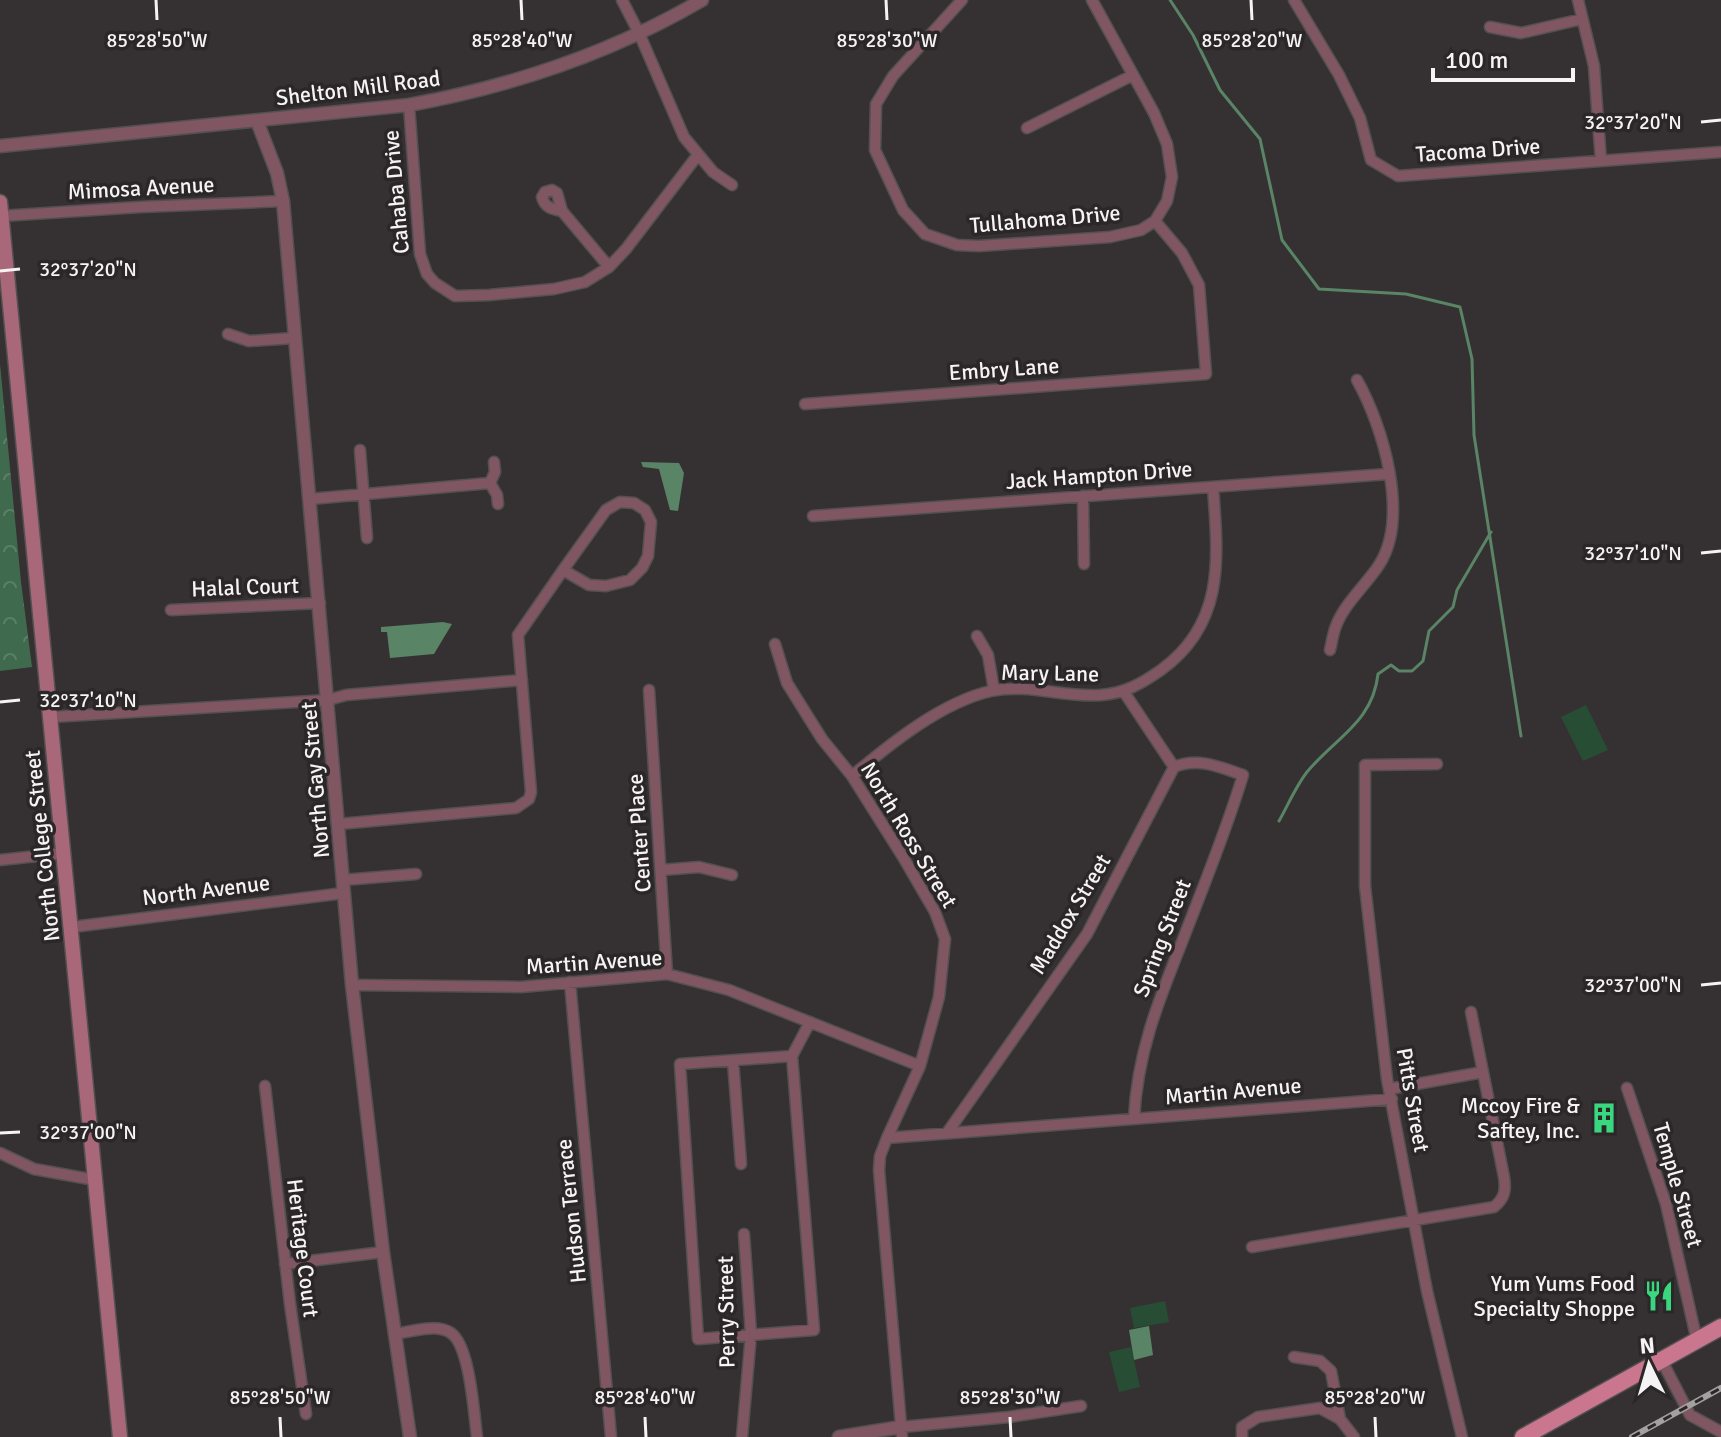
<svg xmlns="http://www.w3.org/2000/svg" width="1721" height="1437" font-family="Signika,sans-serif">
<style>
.green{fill:#274d34}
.forest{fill:url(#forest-crowns)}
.water{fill:#598466}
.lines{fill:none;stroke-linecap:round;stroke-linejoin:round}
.stream{stroke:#598466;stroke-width:3}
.minor-casing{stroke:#545051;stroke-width:13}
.tertiary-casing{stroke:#545051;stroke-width:15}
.secondary-casing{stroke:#545051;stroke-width:17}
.primary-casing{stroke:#545051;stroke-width:19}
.minor{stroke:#7f5661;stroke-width:10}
.tertiary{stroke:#7f5661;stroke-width:12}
.secondary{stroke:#a9687a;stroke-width:14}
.primary{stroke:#c9768e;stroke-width:16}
.rail-casing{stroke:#a3a0a1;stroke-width:6}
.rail{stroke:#2b2728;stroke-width:3;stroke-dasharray:9;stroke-linecap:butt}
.ticks{fill:none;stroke:#f6f3f4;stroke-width:3}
.labels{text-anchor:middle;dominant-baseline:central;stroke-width:7;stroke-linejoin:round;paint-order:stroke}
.street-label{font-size:22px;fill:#f6f3f4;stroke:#2b2728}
.poi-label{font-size:22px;fill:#f6f3f4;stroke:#2b2728;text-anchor:end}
.ticks-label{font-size:20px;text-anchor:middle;fill:#f6f3f4;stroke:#2b2728;stroke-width:7;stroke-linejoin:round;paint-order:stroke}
</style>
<defs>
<pattern id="forest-crowns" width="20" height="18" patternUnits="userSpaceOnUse" patternTransform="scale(2)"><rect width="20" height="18" fill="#3f6a4d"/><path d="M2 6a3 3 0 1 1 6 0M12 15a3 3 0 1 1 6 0" fill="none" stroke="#5b8067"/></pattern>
</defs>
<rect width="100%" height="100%" fill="#353132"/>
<path class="green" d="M1586,705L1608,750L1583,761L1561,717Z
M1165,1301L1169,1322L1134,1328L1130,1308Z
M1131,1347L1140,1387L1119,1392L1109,1352Z"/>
<path class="forest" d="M0,364L21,582L32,667L0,671Z"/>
<path class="water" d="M641,462L679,463L684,473L678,511L670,510L659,469L643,467Z
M443,622L452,624L434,654L390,658L387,632H381V627Z
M1149,1326L1153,1355L1134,1360L1129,1330Z"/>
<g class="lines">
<path class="stream" d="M1170,0L1193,35L1220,90L1260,139L1282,240L1319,289L1406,294L1460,307L1472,359L1474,435L1521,736
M1279,821C1288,805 1296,786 1307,772C1335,738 1373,722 1378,674L1391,665L1399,671H1412L1423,661L1429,631L1453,607L1457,590L1491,532"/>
<g class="minor-casing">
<path id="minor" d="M622,0L639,33L684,137L713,172L732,185
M962,0L893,76L876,104L875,150L903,210L925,234L957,245L979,246L1110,237L1141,230L1155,221L1167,201L1172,177L1167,144L1154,113L1092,0
M1294,0L1339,75L1360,118L1371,160L1398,176L1721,152
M1578,0L1594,66L1601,161
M1490,27L1521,33L1582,19
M409,105L420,254L427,274L435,283L455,296L489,295L554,289L585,282L609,267L626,249L697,156
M1027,128L1131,76
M552,190L557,193L562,211C552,209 545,208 542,197L545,192Z
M562,211L609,267
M1,216L140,207L283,201
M228,334L249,341L294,338
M805,404L1206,374L1199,285L1182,253L1155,221
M360,450L367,538
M494,462L495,472L490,483L497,495L498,504
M1083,496L1084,564
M310,499L490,483
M813,516L1388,474
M171,610L320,603
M977,636L988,655L994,690
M775,644L787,683L822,739L852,776L903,857L935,912L945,939L939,997L920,1066L887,1138L880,1156L879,1170L902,1437
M1330,650C1332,642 1333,633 1336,626C1344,604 1366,585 1379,565C1410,517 1383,426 1357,380
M649,690L667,974
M1124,692L1174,767
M51,717L328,700L346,695L522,680
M1437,764L1365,765V886L1387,1079L1427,1291L1462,1437
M852,776C890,744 942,702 991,691C1027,683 1065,698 1101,695C1125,693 1141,684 1161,670C1226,623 1218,557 1213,487
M339,824L516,808L529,799L531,792L518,635L563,570L606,510L620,502L634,503L645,510L651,522L648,556L642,568L630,580L606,586L589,585L563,570
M0,860L65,853
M661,870L699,867L732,875
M343,880L416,874
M72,927L344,893
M570,982L611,1437
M352,985L521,987L667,974L729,990L920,1066
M792,1056L814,1330L698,1339L680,1064Z
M792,1056L810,1022
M733,1061L741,1164
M265,1086L290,1304L306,1414
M1627,1088L1666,1204L1697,1341
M1389,1089L1483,1072
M947,1133L1087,934L1174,767C1198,757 1220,767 1243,775C1226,832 1203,887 1182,942C1158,1002 1137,1054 1134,1119
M887,1138L1392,1099
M0,1153L34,1169L95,1180
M1252,1247L1494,1207C1505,1198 1506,1190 1504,1177L1471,1012
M285,1264L383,1252
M394,1334C410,1332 436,1323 451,1333C470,1346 474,1414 477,1437
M1294,1357L1320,1361L1331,1371L1340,1419
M1662,1361L1690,1415L1721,1432
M901,1427L1009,1417L1081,1406
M742,1437L751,1334L744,1234
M1242,1437V1427L1258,1417L1320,1408L1340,1419L1354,1437"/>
</g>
<g class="tertiary-casing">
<path id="tertiary" d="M257,121L277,173L283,201L352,985L383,1252L410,1437
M0,146L409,105C513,86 610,54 702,0
M839,1437L901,1427"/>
</g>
<g class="secondary-casing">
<path id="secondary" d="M0,202L120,1437"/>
</g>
<g class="primary-casing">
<path id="primary" d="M1523,1437L1721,1327"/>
</g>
<use href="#minor" class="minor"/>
<use href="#tertiary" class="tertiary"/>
<use href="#secondary" class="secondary"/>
<use href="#primary" class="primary"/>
<g class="rail-casing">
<path id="rail" d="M1632,1437L1721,1388"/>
</g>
<use href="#rail" class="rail"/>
</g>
<path class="ticks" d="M156,0L157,20M521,0L522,20M886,0L887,20M1251,0L1252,20M1701,122L1721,120M0,271L20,269M1701,553L1721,551M0,702L20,700M1701,985L1721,983M0,1133L20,1132M280,1417L281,1437M645,1417L646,1437M1010,1417L1011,1437M1375,1417L1376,1437"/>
<defs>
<g id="building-bare" transform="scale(2.4)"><path d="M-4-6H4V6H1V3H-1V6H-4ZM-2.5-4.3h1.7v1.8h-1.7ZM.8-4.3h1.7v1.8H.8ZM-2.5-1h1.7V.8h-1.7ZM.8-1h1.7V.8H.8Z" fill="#39d87f" stroke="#2b2728" stroke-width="2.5" paint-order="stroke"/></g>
<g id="restaurant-bare" transform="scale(2.4)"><path d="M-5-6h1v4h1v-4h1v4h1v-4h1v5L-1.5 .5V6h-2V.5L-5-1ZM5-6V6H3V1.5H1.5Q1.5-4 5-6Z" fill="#39d87f" stroke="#2b2728" stroke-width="2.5" paint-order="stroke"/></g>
</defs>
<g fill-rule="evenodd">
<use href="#building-bare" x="1604" y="1118"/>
<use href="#restaurant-bare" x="1659" y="1296"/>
</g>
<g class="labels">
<g class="street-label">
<text transform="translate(358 88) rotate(-7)">Shelton Mill Road</text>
<text transform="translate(1478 150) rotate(-4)">Tacoma Drive</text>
<text transform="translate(141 188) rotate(-3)">Mimosa Avenue</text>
<text transform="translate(396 192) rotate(-95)">Cahaba Drive</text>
<text transform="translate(1045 219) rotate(-5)">Tullahoma Drive</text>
<text transform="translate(1004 369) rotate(-4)">Embry Lane</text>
<text transform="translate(1099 475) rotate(-4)">Jack Hampton Drive</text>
<text transform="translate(245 587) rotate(-2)">Halal Court</text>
<text transform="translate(1050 673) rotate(1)">Mary Lane</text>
<text transform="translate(315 780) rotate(-95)">North Gay Street</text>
<text transform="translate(639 833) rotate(-94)">Center Place</text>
<text transform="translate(909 835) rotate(59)">North Ross Street</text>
<text transform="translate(42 846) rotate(-96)">North College Street</text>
<text transform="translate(206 890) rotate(-7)">North Avenue</text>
<text transform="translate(1070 914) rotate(-59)">Maddox Street</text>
<text transform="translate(1162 938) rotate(-69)">Spring Street</text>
<text transform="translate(594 962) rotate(-4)">Martin Avenue</text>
<text transform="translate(1233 1091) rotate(-5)">Martin Avenue</text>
<text transform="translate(1413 1100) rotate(80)">Pitts Street</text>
<text transform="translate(1678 1185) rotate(74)">Temple Street</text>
<text transform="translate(571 1211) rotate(-96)">Hudson Terrace</text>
<text transform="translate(303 1248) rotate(83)">Heritage Court</text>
<text transform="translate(726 1312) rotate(-91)">Perry Street</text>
</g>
<g class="poi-label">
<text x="1580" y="1105">Mccoy Fire &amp;<tspan x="1580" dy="25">Saftey, Inc.</tspan></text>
<text x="1635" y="1283">Yum Yums Food<tspan x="1635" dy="25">Specialty Shoppe</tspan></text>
</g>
</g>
<g class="ticks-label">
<text x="157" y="47">85°28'50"W</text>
<text x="522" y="47">85°28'40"W</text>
<text x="887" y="47">85°28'30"W</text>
<text x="1252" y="47">85°28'20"W</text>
<text x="1633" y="129">32°37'20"N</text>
<text x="88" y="276">32°37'20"N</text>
<text x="1633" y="560">32°37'10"N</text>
<text x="88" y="707">32°37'10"N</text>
<text x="1633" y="992">32°37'00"N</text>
<text x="88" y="1139">32°37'00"N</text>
<text x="280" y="1404">85°28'50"W</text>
<text x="645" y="1404">85°28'40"W</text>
<text x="1010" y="1404">85°28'30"W</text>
<text x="1375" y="1404">85°28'20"W</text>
</g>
<g transform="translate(1649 1365) rotate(355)" stroke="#2b2728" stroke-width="6" paint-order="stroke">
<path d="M0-6L14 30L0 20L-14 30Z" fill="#f6f3f4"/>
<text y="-12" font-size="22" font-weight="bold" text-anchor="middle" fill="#f6f3f4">N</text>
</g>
<path d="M1433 68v12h140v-12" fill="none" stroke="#f6f3f4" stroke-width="4"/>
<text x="1445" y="68" font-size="24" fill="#f6f3f4" stroke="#2b2728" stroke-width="6" paint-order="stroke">100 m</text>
</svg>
